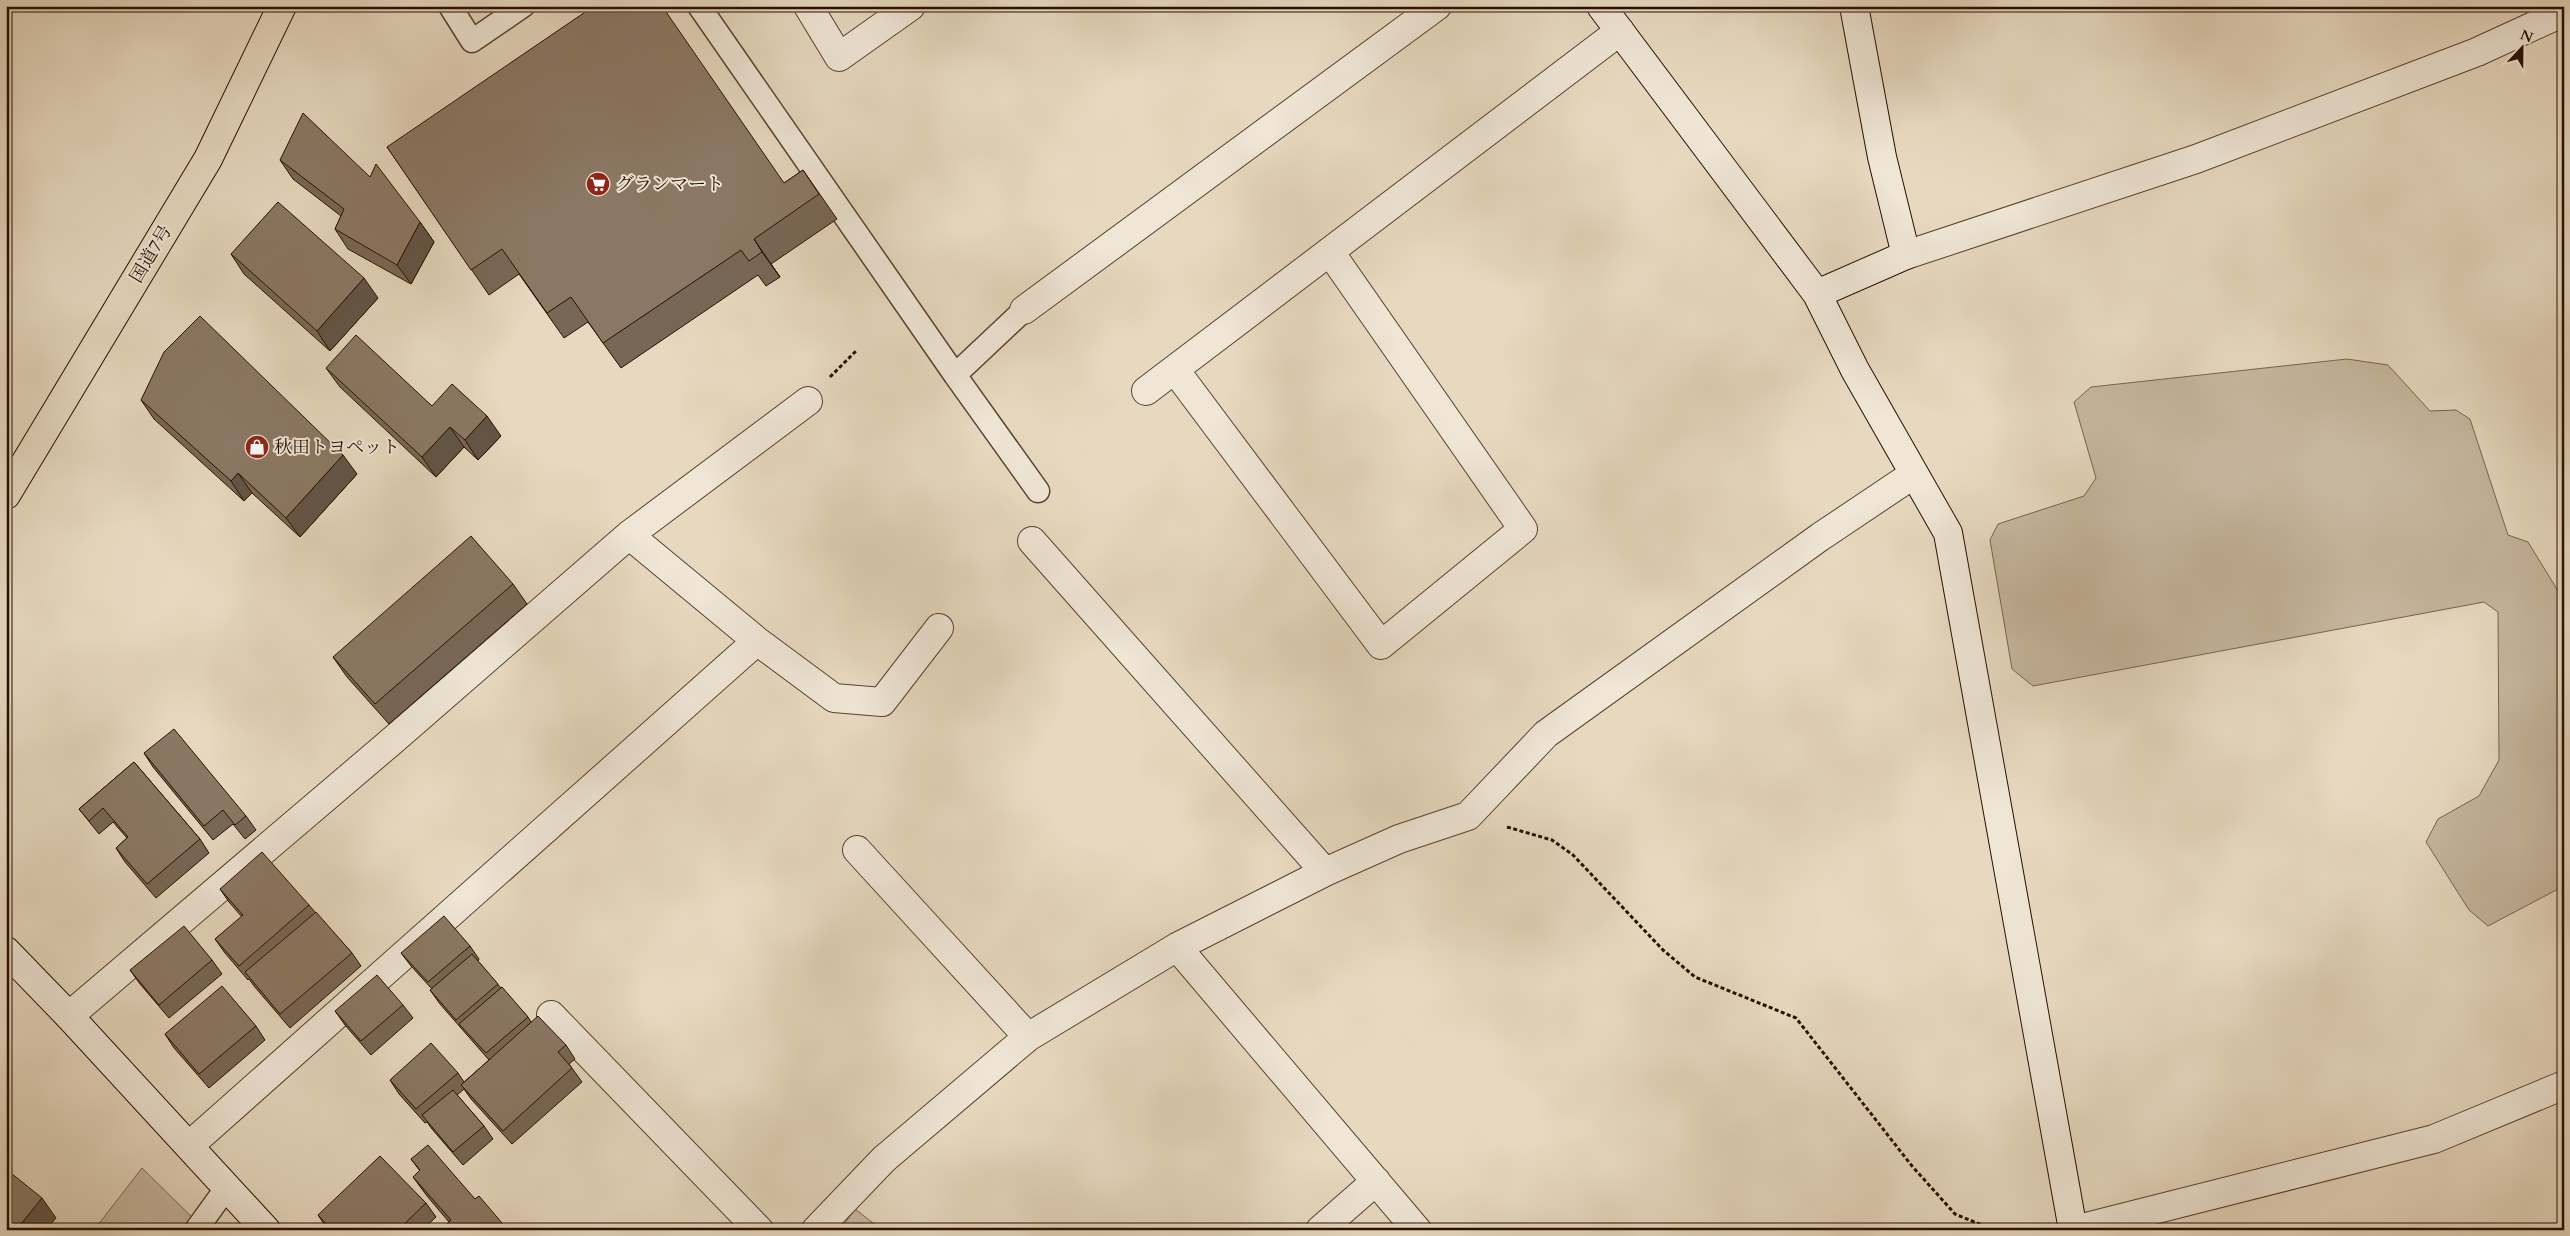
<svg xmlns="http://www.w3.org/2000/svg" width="2570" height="1236" font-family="Cardo,'Noto Serif JP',serif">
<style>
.green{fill:#c7b79f;stroke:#786350}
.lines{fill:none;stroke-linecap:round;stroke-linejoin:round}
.lane-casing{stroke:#584230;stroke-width:25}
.street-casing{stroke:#584230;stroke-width:30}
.secondary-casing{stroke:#280f00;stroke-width:30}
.highway-casing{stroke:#280f00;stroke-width:30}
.path{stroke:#280f00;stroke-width:3;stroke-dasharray:4 2.5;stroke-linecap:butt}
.lane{stroke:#efe6d6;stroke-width:22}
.street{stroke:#efe6d6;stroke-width:28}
.secondary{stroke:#efe6d6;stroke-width:28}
.highway{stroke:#e7d9c0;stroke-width:28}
.wall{fill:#786756;stroke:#280f00}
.shaded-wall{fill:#615446;stroke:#280f00}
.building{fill:#8b7864;stroke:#280f00}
.labels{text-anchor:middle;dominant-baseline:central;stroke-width:4;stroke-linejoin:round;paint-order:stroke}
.poi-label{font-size:18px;fill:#280f00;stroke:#efe6d6;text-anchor:start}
.street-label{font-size:18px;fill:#280f00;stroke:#efe6d6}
</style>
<rect width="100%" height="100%" fill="#e7d9c0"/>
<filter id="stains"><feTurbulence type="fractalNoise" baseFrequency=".004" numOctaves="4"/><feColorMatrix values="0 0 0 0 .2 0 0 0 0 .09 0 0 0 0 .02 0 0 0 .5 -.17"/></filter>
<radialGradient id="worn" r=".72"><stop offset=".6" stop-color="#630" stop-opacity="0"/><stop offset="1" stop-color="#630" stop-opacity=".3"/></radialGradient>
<path class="green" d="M2347,359L2388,365L2430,411L2456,410L2470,419L2508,535L2528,542L2563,599L2564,886L2488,926L2469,910L2426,842L2438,819L2479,796L2499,760L2498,612L2484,602L2033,686L2012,669L1990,540L1998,524L2084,496L2096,478L2074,402L2091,387Z
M142,1168L205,1230H94Z
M855,1209L882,1230H840Z"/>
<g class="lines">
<g class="lane-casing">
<path id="lane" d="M450,6L472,41L523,6
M699,6L955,375L1024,310
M955,375L1038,491
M196,1230L227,1187"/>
</g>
<g class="street-casing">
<path id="street" d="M808,6L839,57L911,6
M1906,255L2196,159L2477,52L2564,12
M1024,310L1437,6
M1175,370L1381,645L1523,529L1330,252
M1146,391L1620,31
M629,535L757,641L834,698L882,702L939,628
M1032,541L1325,872
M857,850L1028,1037
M1177,947L1417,1230
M551,1015L759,1230
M69,1016L392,741L629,535L808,401
M190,1145L757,641
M816,1230L884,1159L1028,1037L1177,947L1325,872L1399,839L1468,816L1546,734L1820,537L1914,474
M1320,1230L1376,1181
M2074,1230L2434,1139L2564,1085"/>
</g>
<g class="secondary-casing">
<path id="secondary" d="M1601,6L1817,294L1855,370L1948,533L2073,1230
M1817,294L1906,255L1882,157L1854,6
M6,951L69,1016L266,1230"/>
</g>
<g class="highway-casing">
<path id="highway" d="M6,495L208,159L282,6"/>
</g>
<path class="path" d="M830,377L856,351
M1507,827L1552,840L1573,855L1663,950L1695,977L1796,1018L1912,1166L1955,1214L1994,1230"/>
<use href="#lane" class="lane"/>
<use href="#street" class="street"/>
<use href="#secondary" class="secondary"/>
<use href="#highway" class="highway"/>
</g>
<path class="wall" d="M387,147L784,183L803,170L837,219L771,264L780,277L766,286L758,275L621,368L588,322L564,338L519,274L489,295Z
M280,160L370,177L420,222L434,242L411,284L348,249L335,229L341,216L293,179Z
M231,254L378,298L330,351L244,274Z
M326,368L432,406L501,436L478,460L464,447L436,477L340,387Z
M141,400L357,474L300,537L252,493L244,501L154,419Z
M513,584L527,604L389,724L347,677L333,657Z
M144,753L246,816L256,830L245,839L233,824L213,840L153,767Z
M134,762L200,839L209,853L156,898L125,862L116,848L127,838L113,822L99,834L79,809Z
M220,889L309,905L315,912L352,953L361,966L290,1028L254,986L249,979L248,980L225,953L215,939L242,917L229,902Z
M470,946L479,959L478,961L501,988L528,1017L531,1022L566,1045L575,1059L569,1064L582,1082L512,1144L471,1099L464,1089L457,1095L484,1126L493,1139L463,1165L432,1129L427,1122L425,1123L399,1094L390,1080L458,1073L464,1082L489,1060L440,1004L430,990L432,989L411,966L401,953Z
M212,960L222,974L169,1018L140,984L130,970Z
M403,1005L413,1018L371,1055L345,1025L335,1011Z
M256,1026L265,1040L209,1088L174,1048L165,1034Z
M411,1159L475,1199L449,1222L427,1196L413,1177L420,1171Z
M426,1203L436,1217L422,1230H328L318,1215Z"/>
<path class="shaded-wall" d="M420,222L434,242L411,284L397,265Z
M754,239L771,264L780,277L762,252Z
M364,278L378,298L330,351L317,331Z
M487,416L501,436L478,460L465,440Z
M450,427L464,447L436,477L422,457Z
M343,455L357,474L300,537L286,518Z
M238,473L252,493L244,501L231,481Z
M42,1198L56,1218L46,1230H16Z"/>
<path class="building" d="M594,6H662L784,183L803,170L819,194L754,239L762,252L749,261L741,250L603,343L571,297L547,313L502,249L471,270L387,147Z
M303,113L370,177L376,164L420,222L397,265L335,229L344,209L280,160Z
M278,202L364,278L317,331L231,254Z
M200,316L343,455L286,518L238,473L231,481L141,400L164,352Z
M356,335L432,406L452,384L487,416L465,440L450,427L422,457L326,368Z
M471,536L513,584L375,704L333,657Z
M174,729L246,816L235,825L223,810L204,826L144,753Z
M134,762L200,839L147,884L116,848L128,837L103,808L89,821L79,809Z
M262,852L309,905L239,966L215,939L243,915L220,889Z
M316,912L352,953L280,1014L245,972Z
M444,916L470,946L428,982L401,953Z
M184,926L212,960L159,1005L130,970Z
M472,954L498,984L456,1020L430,990Z
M377,975L403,1005L361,1041L335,1011Z
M222,986L256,1026L199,1074L165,1034Z
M502,987L528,1017L486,1053L459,1024Z
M538,1016L566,1045L558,1052L572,1068L503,1131L461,1085Z
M431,1043L458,1073L416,1109L390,1080Z
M453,1090L484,1126L453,1152L422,1115Z
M428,1145L475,1199L479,1196L508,1230H440L451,1220L413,1177L420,1170L411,1159Z
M380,1156L426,1203L398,1230H332L318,1215Z
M6,1169L42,1198L16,1230H6Z"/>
<defs>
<g id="supermarket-disc" transform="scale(1.25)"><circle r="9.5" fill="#8f2418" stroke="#efe6d6"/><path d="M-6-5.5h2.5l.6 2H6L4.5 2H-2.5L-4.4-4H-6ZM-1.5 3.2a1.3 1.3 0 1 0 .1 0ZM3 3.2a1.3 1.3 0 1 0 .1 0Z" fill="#fff"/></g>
<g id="shop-disc" transform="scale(1.25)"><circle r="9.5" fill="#8f2418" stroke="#efe6d6"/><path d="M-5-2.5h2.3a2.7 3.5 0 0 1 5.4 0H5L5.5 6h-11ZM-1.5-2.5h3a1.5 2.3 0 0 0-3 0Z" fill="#fff"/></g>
</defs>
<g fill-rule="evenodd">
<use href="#supermarket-disc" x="598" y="184"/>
<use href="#shop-disc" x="257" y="447"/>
</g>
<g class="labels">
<g class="poi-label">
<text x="616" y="184">グランマート</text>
<text x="274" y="447">秋田トヨペット</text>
</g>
<g class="street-label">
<text transform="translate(151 254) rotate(-59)">国道7号</text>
</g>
</g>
<rect width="2570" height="1236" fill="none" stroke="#e7d9c0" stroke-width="25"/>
<rect x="8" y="8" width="2555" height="1221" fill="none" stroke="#280f00" stroke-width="2.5"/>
<rect x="12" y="12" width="2545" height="1211" fill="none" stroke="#280f00"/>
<g transform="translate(2522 48) rotate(22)" stroke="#efe6d6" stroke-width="4" paint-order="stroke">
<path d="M0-4L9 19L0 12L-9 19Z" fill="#280f00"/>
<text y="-8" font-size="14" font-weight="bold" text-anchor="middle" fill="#280f00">N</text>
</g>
<rect width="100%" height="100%" filter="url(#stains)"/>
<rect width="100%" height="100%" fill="url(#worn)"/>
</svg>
